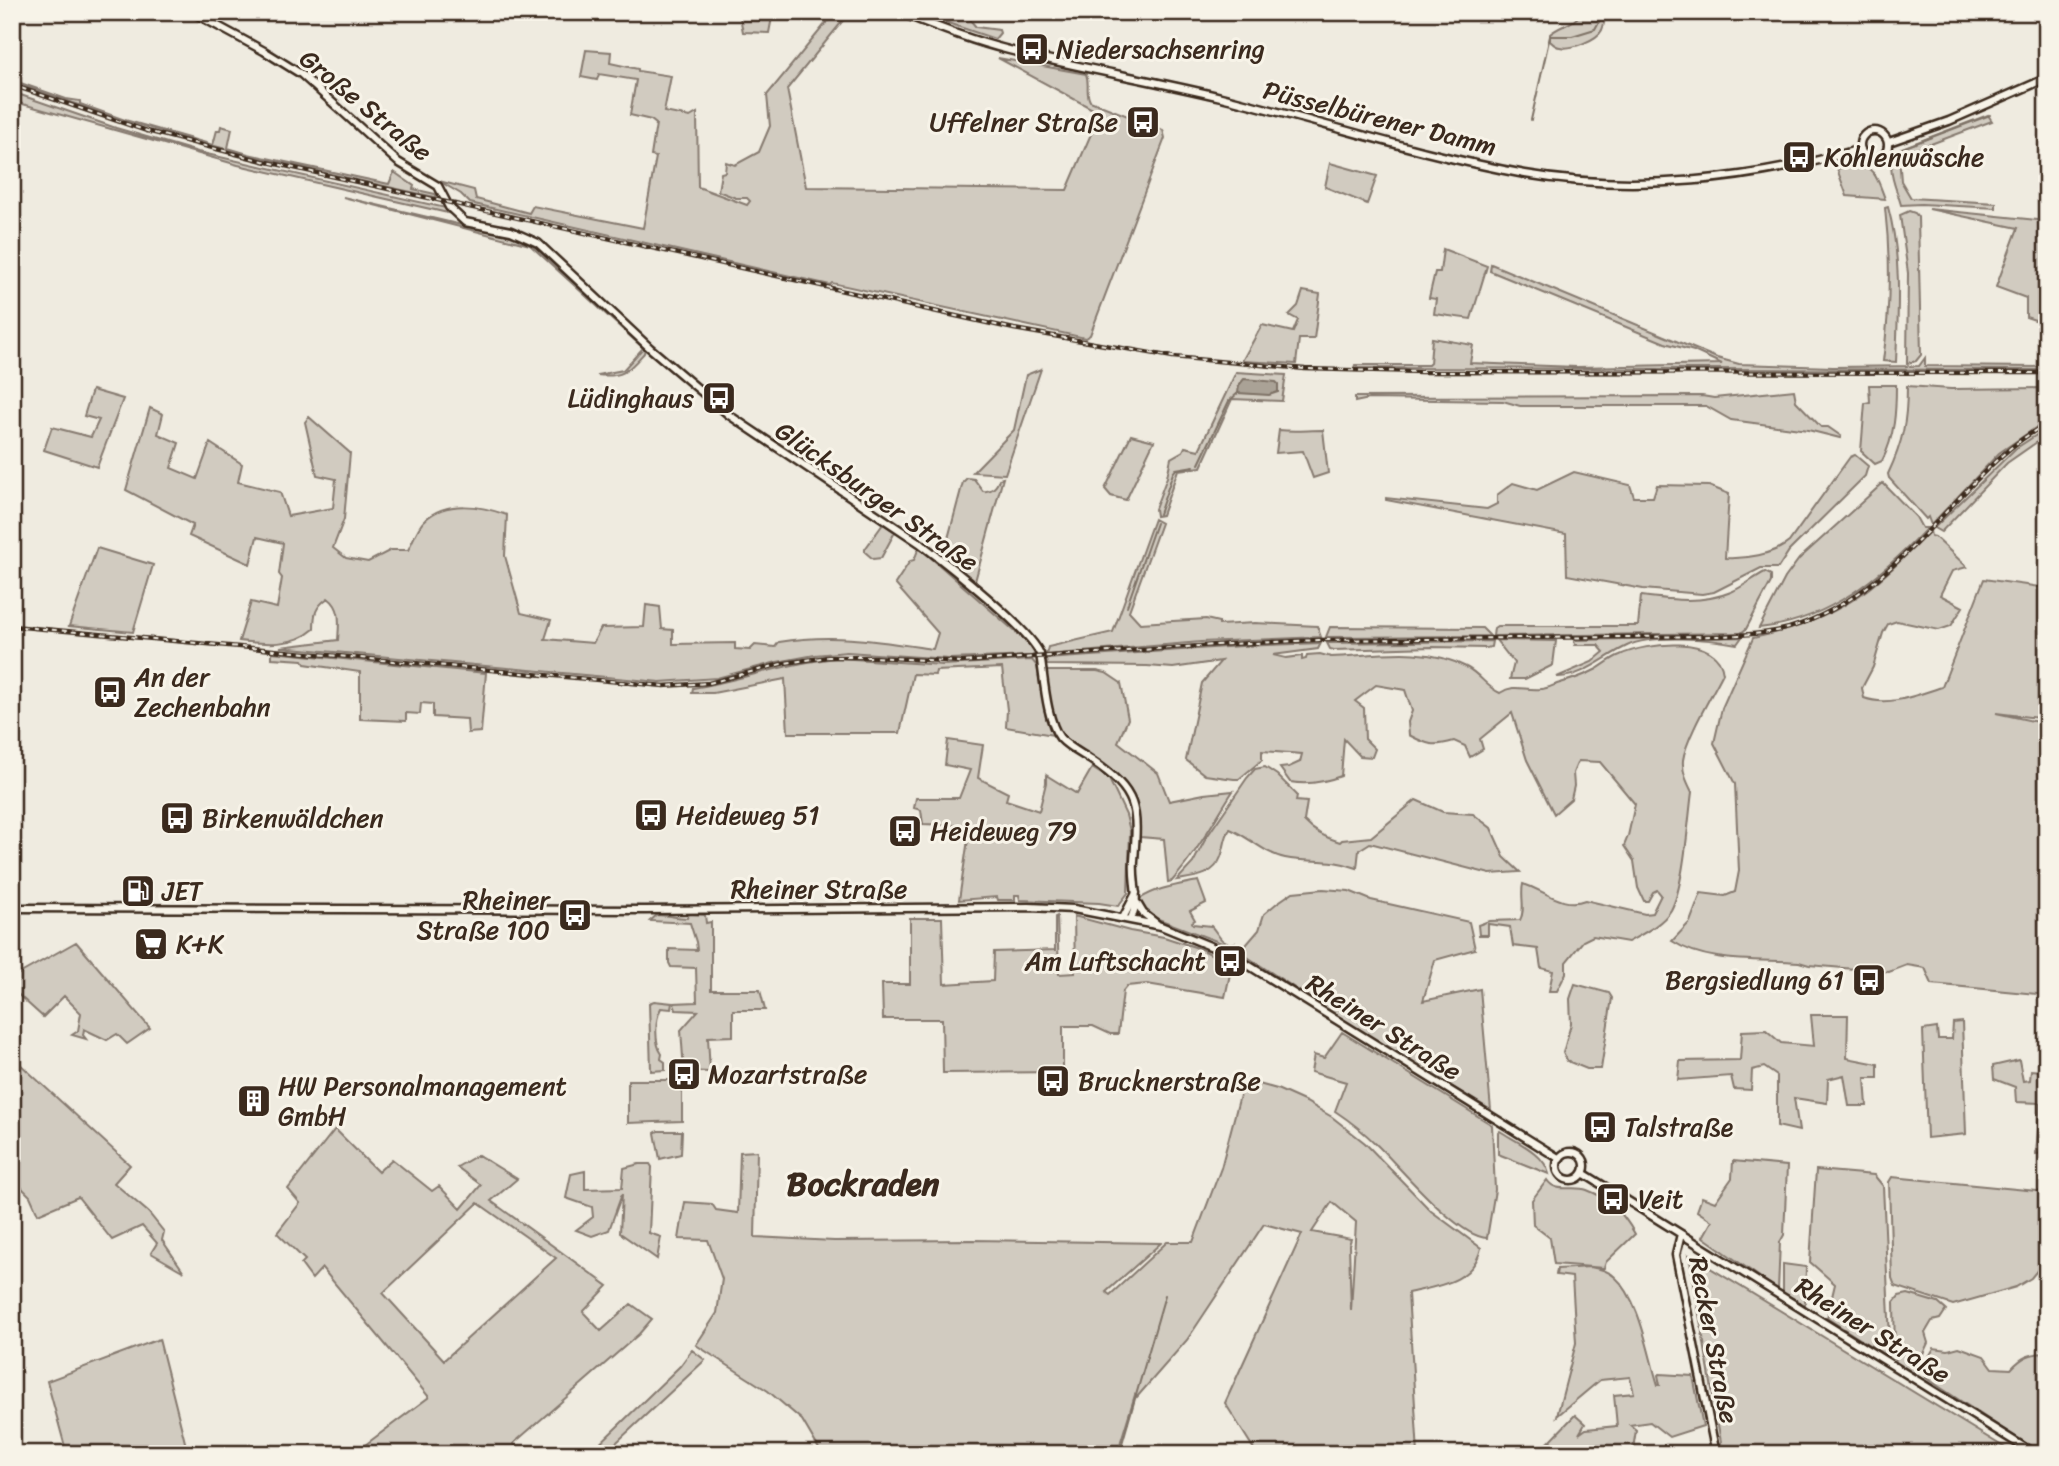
<svg xmlns="http://www.w3.org/2000/svg" width="2059" height="1466" font-family="Sriracha,sans-serif">
<style>
.green{fill:#d1cbc0;stroke:#867a6f;stroke-width:2;fill-rule:evenodd}
.water{fill:#aaa296;stroke:#7e7266;stroke-width:2}
.lines{fill:none;stroke-linecap:round;stroke-linejoin:round}
.stream{stroke:#7e7266;stroke-width:2}
.secondary-casing{stroke:#3b2a1e;stroke-width:11}
.secondary{stroke:#f7f3e8;stroke-width:6}
.rail-casing{stroke:#3b2a1e;stroke-width:4.5}
.rail{stroke:#f7f3e8;stroke-width:2;stroke-dasharray:5;stroke-linecap:butt}
.labels{text-anchor:middle;dominant-baseline:central;stroke-width:6;stroke-linejoin:round;paint-order:stroke}
.poi-label{font-size:26px;fill:#3b2a1e;stroke:#f7f3e8;text-anchor:start}
.street-label{font-size:26px;fill:#3b2a1e;stroke:#f7f3e8}
.district-label{font-size:33px;font-weight:bold;fill:#3b2a1e;stroke:#f7f3e8}
</style>
<rect width="100%" height="100%" fill="#efebe0"/>
<filter id="ink" filterUnits="userSpaceOnUse"><feTurbulence type="fractalNoise" baseFrequency=".0143" numOctaves="2"/><feDisplacementMap in="SourceGraphic" scale="14" xChannelSelector="R" yChannelSelector="G"/><feConvolveMatrix kernelMatrix="1 2 1 2 8 2 1 2 1" color-interpolation-filters="sRGB"/></filter>
<g filter="url(#ink)">
<path class="green" d="M739,12H773L769,33L743,32Z
M835,12H850L787,89L806,187L1067,190L1100,113L998,58L1086,74C1090,84 1085,92 1090,101L1163,130L1165,138L1090,335L1085,338L832,283L830,285L470,203L461,194L439,181L474,190L476,199L529,213L533,206L643,228L656,157L651,156L656,124L651,120L630,115L636,80L599,74L597,80L581,77L586,50L611,52L610,63L638,69V71L671,76L664,112L690,117L697,113L698,187L747,205L750,201L747,198H736L718,191L721,173L725,172L726,162L735,165L759,152L770,126L767,95Z
M933,12H969L971,21L976,27L999,30L1000,33L995,39L933,18Z
M1582,12H1605C1605,17 1604,25 1602,30C1597,40 1571,50 1560,47C1556,47 1553,44 1550,41V34C1562,24 1574,25 1582,12Z
M12,80L66,99L80,101V104L125,120L213,145L217,130H220L221,126L232,129L228,148L248,154L389,184L394,172L414,186L413,189L435,194L439,198C325,173 209,149 97,111C69,102 38,93 12,80Z
M12,92L116,128L198,152L446,208L448,213L238,165L12,101Z
M1988,115L1992,121L1899,156L1901,181L1911,198L1996,203V208L1921,204L1901,205C1895,183 1884,168 1899,149Z
M1330,163L1377,176L1367,204L1325,187Z
M1854,164C1875,164 1879,183 1885,199L1847,196L1837,169Z
M343,197L474,228L480,227L530,242L645,348L644,353C628,371 623,378 597,375L623,370L643,348L530,245Z
M1888,207C1902,258 1898,311 1896,362L1883,361C1890,310 1891,260 1885,208Z
M1929,209L2047,221V324L2026,317V298L1996,287L2018,228Z
M1909,211L1915,213L1918,217L1921,355L1916,361L1907,363L1908,273L1900,215Z
M1443,249L1487,266L1471,319L1434,314L1436,299L1429,298L1435,272H1440Z
M1491,264L1717,358L1739,364L1833,367L1919,366L1925,358V366L2047,367V370L1354,368L1355,365H1428L1430,363L1432,338L1473,345L1470,363L1577,367L1722,364L1694,351L1665,343L1490,271Z
M1303,291L1320,294L1314,339H1299L1296,364L1242,361L1262,325L1293,332L1298,320L1289,315L1298,306Z
M1041,369L1005,474L973,472L1014,430L1026,375Z
M1236,372L1286,375L1282,401L1232,399L1201,467L1178,470L1162,515L1156,516L1155,509L1167,477L1171,458L1183,451L1185,447L1199,450Z
M1869,385H1896C1896,411 1895,436 1882,461L1875,464L1861,451L1865,403L1870,402Z
M1907,386L1951,389L2047,388V420L1999,453L1931,525L1928,517L1926,519L1889,478L1888,474C1903,442 1907,421 1907,386Z
M92,390L123,399L97,467L44,450L52,427L91,437L99,420L84,416Z
M1794,390L1796,401L1821,427H1828L1841,436L1840,438L1808,430L1731,420L1706,406H1520L1503,401L1369,399L1355,402V397L1702,396L1714,398Z
M150,408L163,414L158,434L179,443L171,468L197,479L210,443L242,464L238,482L280,492L288,516L333,508L336,479L317,475L305,422L309,417L350,453L344,519L333,548L346,558L368,562L391,550H408C413,541 417,528 424,521C446,499 482,506 507,515L505,556L521,613L551,620L545,639L593,643L601,628L644,627L646,605L660,607L662,629L673,630V644L735,643V649L750,650L755,645L775,647L779,642C835,633 878,641 933,649L938,633L895,584L910,561L914,560L918,550L921,549L1027,642L1035,654L1032,656L949,659L847,652L815,655L777,662L717,678L660,682L280,647L338,640C339,624 342,608 328,598C315,607 314,614 314,629C294,647 265,644 239,641L251,602L277,608L282,578L279,574L283,543L257,537L250,564L189,536L193,525L126,490Z
M2047,428V435L2007,463L1941,532L1934,528L2015,449Z
M1279,430C1295,432 1307,430 1323,430L1328,473L1313,478L1303,451L1276,453Z
M1131,435L1154,441L1126,500L1111,496L1105,489Z
M1855,455L1868,466L1865,476L1789,551L1778,568H1761L1714,592L1702,594L1643,589L1567,575L1566,534L1386,500V498L1487,509L1497,504V495L1513,483L1537,490L1574,472L1630,485L1634,497H1653L1657,485L1709,486L1729,494L1725,558C1745,559 1773,555 1789,542L1850,457Z
M967,478L974,479L983,491C991,492 997,487 999,479L1003,478L974,585L948,561L945,550L963,482Z
M1883,483L1916,517L1922,528H1927C1881,577 1828,621 1759,628L1785,578L1799,559Z
M1154,519L1161,523L1129,611L1140,623L1206,619L1219,622V625L1255,623L1317,626L1321,637L1201,642L1046,655L1048,647L1113,632Z
M883,524L895,532L881,558L873,559L865,552V549Z
M1930,531L1931,536L1935,537L1967,567L1952,571L1940,595L1963,607L1951,626L1939,630L1897,621L1888,624L1883,633L1873,667L1862,688L1864,698C1889,707 1917,695 1942,687L1984,579L2047,588V719L1996,713L2047,724V995L1932,984L1925,968L1907,965L1889,972L1809,965L1799,962C1758,959 1707,964 1672,941L1690,922L1701,893L1725,896L1735,892L1739,871L1735,784L1714,743L1722,708L1753,638C1840,619 1869,594 1930,531Z
M97,548L153,565L133,632L69,626Z
M1765,572L1771,575V582L1746,629L1741,633L1493,636L1494,628L1497,626H1638L1641,596C1672,600 1702,604 1731,592C1743,587 1753,578 1765,572Z
M1330,627L1482,628L1490,636L1326,637Z
M1742,637L1737,644C1710,639 1652,634 1627,646C1605,656 1582,678 1557,677L1592,662L1604,652L1598,645H1575L1574,640Z
M1496,640L1556,641L1553,665L1525,679H1510L1514,663Z
M1492,641L1491,647L1486,648L1432,647L1334,650L1330,649L1327,643Z
M1321,643L1318,649L1273,655L1286,658L1302,656V660L1306,659L1307,655L1320,654L1331,657C1376,655 1425,645 1466,667C1480,674 1486,687 1500,693C1515,683 1524,691 1541,689C1546,689 1552,686 1557,684C1571,680 1584,676 1597,669C1605,664 1612,658 1620,655C1646,643 1719,633 1723,673C1712,695 1686,738 1683,760C1682,772 1687,782 1692,792C1688,822 1684,886 1671,910C1662,925 1642,934 1628,942L1593,936L1583,941L1566,962V973L1557,991H1549L1553,971L1541,968L1538,949L1513,946L1510,927L1488,924V935H1479L1478,925L1489,921L1520,920C1526,910 1520,896 1523,884C1544,890 1563,909 1585,900L1645,914L1652,913L1661,895L1657,890L1653,892L1648,901H1644L1638,888L1634,861L1624,846L1628,836L1635,804L1600,762L1578,761L1573,773L1574,786L1571,799L1554,814L1527,760L1512,713L1480,739L1483,749L1470,757L1465,746L1454,741C1433,747 1428,745 1409,735L1408,722L1412,711L1405,690L1376,685L1355,701L1364,708L1365,739L1375,749L1372,757L1360,756L1344,739L1341,776C1325,782 1308,785 1290,782L1280,768L1289,767L1300,762L1302,754L1262,751V760L1239,779H1234L1205,775L1186,760L1202,683L1221,661L1173,668L1147,666L1047,665L1046,659L1242,646Z
M272,652L486,673L481,732L468,733L467,719L433,717V704L421,703L420,714L406,713V721L360,719V672L305,664L303,660L272,658Z
M838,658L943,665L1032,660L1037,666L1046,718L1053,735L1006,727L1007,710L1002,668L936,671L935,675L913,674L900,733H788L785,679L713,693H692L693,688C742,680 788,662 838,658Z
M1045,671H1097L1106,673L1121,683L1128,719L1118,742L1158,773L1169,801L1204,794L1233,791C1213,822 1196,854 1172,881L1168,882L1164,839L1140,837C1139,785 1123,778 1084,751C1077,746 1066,741 1061,735C1052,722 1049,687 1045,671Z
M948,740L983,745L978,778L1008,793L1006,800L1039,811L1046,783V775L1077,794L1092,768L1109,779L1126,815L1130,831L1128,893L1118,906L1099,903L1020,900L1019,895H1015V900H998L997,897L959,900L970,826L923,824L921,810L914,808L916,798H959L970,770L945,765Z
M1265,767L1277,775L1297,795L1296,801L1307,802L1304,821C1314,832 1326,838 1340,842L1342,840L1371,837L1416,800L1443,812L1473,814L1491,828L1504,857L1520,872L1490,874L1370,843L1359,850L1357,868C1331,858 1311,863 1285,858C1265,854 1249,837 1230,829C1224,838 1225,847 1221,857C1214,876 1195,877 1177,880L1193,863L1206,838L1247,778L1255,769Z
M1198,881L1206,903L1190,911L1195,920L1192,922L1193,924L1211,926C1219,934 1221,946 1234,943L1232,947L1153,917L1143,908L1140,899C1155,888 1179,885 1198,881Z
M1323,889L1349,891L1371,900L1469,922L1475,949L1435,960L1423,1001L1480,989L1491,1110L1355,1028L1240,952L1259,930L1264,914L1277,903L1293,892Z
M689,914L705,915L706,923L711,922V990H760L765,1010H733V1036L708,1037L710,1072L684,1071L681,1030L698,1011L676,1010L674,1003L697,1002L696,968L671,967L669,963V949L697,950L696,942L690,923L650,921L657,915C667,915 678,918 687,918Z
M1057,916L1059,974L1075,973L1074,916L1130,931L1164,937L1201,949L1232,965L1225,997L1147,984L1127,986L1123,991L1118,1034H1110L1093,1026H1063V1072L943,1073L942,1019H883L882,984H910V918H942L944,984L993,981L994,952L1055,950V917Z
M76,942L150,1028L127,1044L117,1034L107,1040L84,1029L83,1035L86,1039L72,1035L78,1031L81,1013L64,996L43,1017L12,989V978Z
M1575,984L1609,993L1612,998L1601,1069H1587L1567,1061L1563,1053L1571,1024L1570,999Z
M654,1001L672,1003L671,1009L661,1008C655,1020 654,1043 662,1054L661,1059L665,1062V1070L651,1071L649,1003Z
M1811,1015H1848L1847,1058L1878,1064V1078H1865L1867,1106H1849L1844,1075L1828,1079L1827,1103L1794,1098L1799,1131L1777,1126V1076L1764,1067L1752,1070L1751,1090L1734,1089L1731,1076L1678,1080L1680,1061L1740,1060L1742,1031L1766,1030L1781,1043L1814,1046Z
M1962,1022L1966,1134L1927,1138L1923,1030L1937,1028L1938,1039H1952L1953,1023Z
M1342,1032L1492,1125L1495,1190L1487,1238C1458,1238 1399,1166 1377,1145C1364,1132 1350,1121 1335,1111L1346,1082L1311,1072L1314,1055L1324,1058Z
M12,1060L19,1063L130,1165L114,1183L148,1212L164,1232L162,1240L184,1272L151,1253L157,1243L142,1226L112,1240L78,1197L38,1214L30,1196L12,1178Z
M2019,1060L2023,1081L2030,1080L2031,1070L2042,1071L2043,1090H2047V1153L2036,1154L2040,1103L2016,1102L2015,1087L1994,1079L1993,1066Z
M628,1080H682V1121L628,1123Z
M1244,1080L1277,1089L1306,1102L1332,1117L1365,1143L1431,1211L1481,1248C1473,1283 1437,1286 1408,1293L1418,1454H1257L1225,1403L1302,1234L1264,1224L1187,1340L1137,1397L1135,1395L1117,1454H822L802,1420L768,1391L696,1345L717,1313L722,1279L708,1240L679,1239L685,1202L712,1204L716,1210L738,1213L740,1152L757,1151L755,1237L834,1241L972,1240L1161,1243L1106,1292L1110,1295L1167,1242H1193L1221,1168ZM1332,1202L1356,1222L1351,1311L1349,1245L1351,1239L1312,1232Z
M335,1129L378,1172L392,1159L432,1191L439,1186L461,1209L481,1185L457,1167L478,1155L517,1179L491,1201L608,1286L583,1312L601,1331L631,1304L652,1319L639,1334L514,1443L518,1454H353L429,1397L322,1268L312,1279L301,1264L305,1260L277,1233L300,1203L288,1189ZM478,1203L556,1258L444,1360L383,1293Z
M658,1131H682L681,1154L660,1159L655,1133Z
M1500,1131C1517,1142 1544,1153 1549,1174L1498,1154V1133Z
M1733,1161L1787,1166L1784,1235L1780,1242L1778,1290L1703,1237L1712,1221L1697,1211L1702,1197L1715,1202L1732,1178Z
M639,1164H650L652,1167L649,1233L661,1237L657,1259L620,1233L622,1194L609,1230L592,1236L576,1230L593,1217L592,1207L566,1198L571,1174L585,1171V1189L622,1188L624,1168Z
M1816,1170L1874,1175L1883,1186L1890,1340L1888,1352L1885,1355L1827,1318L1835,1284L1810,1262Z
M1892,1177L2047,1192V1263L2044,1262L2031,1278L2016,1287L1953,1305L1895,1286L1892,1278L1889,1182Z
M1547,1180C1556,1194 1574,1185 1587,1190C1611,1199 1623,1213 1635,1234L1606,1262L1604,1268L1554,1264L1550,1238L1533,1225L1532,1200Z
M1689,1255L2015,1454H1723Z
M1783,1264L1806,1267L1805,1305L1783,1293Z
M1590,1267C1599,1269 1608,1270 1615,1277C1640,1299 1648,1354 1658,1385H1660L1658,1375L1660,1374L1693,1376L1703,1426L1669,1437L1650,1422L1630,1425L1636,1430L1633,1449L1639,1450L1641,1454H1528L1549,1442L1575,1415L1585,1424L1579,1434L1586,1429L1617,1426L1614,1395L1634,1393L1630,1377L1600,1380L1557,1416L1576,1343L1572,1277L1556,1275L1557,1269Z
M1908,1294L1938,1303L1946,1310L1940,1319L1932,1321L1925,1333L1928,1343L1914,1373L1896,1362L1895,1358L1894,1302L1899,1296Z
M159,1339L188,1454H67L47,1381Z
M1959,1347L1984,1356L1993,1368L2011,1369C2022,1357 2030,1353 2047,1353V1454H2041L1926,1378L1923,1367L1934,1348L1948,1350Z
M692,1350L705,1360L604,1454H589L680,1366Z"/>
<path class="water" d="M1244,379L1276,382L1278,384V392L1269,395L1238,393L1239,385Z"/>
<g class="lines">
<path class="stream" d="M1531,120L1550,36H1572L1595,29L1601,18L1600,12
M1900,149L1990,115
M1199,464L1229,401L1238,393
M1159,514L1173,473L1176,469L1194,466
M1127,606L1156,523
M1119,1454L1165,1295"/>
<g class="secondary-casing">
<path id="secondary" d="M192,12L264,51L301,74L398,162L438,186L449,207L465,222L511,231L538,243L650,348L729,415L921,544C946,563 1030,629 1040,654C1044,677 1046,720 1060,738C1068,747 1082,754 1091,760C1139,792 1138,808 1134,861C1132,885 1141,896 1131,919
M899,12C935,26 972,41 1009,50C1079,68 1151,80 1221,97C1322,122 1422,155 1525,174C1635,193 1753,180 1861,149
M1860 145a14 14 0 1 1 28 0a14 14 0 1 1-28 0Z
M1889,142L1949,121L2047,78
M1137,903L1143,913L1157,924
M12,908L644,910L1029,907L1074,909L1161,926L1232,955L1560,1159
M1123,918L1136,893
M1557 1166a14 14 0 1 1 28 0a14 14 0 1 1-28 0Z
M1583,1173L2035,1454
M1681,1234L1676,1255L1716,1454"/>
</g>
<use href="#secondary" class="secondary"/>
<g class="rail-casing">
<path id="rail" d="M12,85L147,131L263,161L1014,329L1173,357L1305,369L1422,372L2047,373
M12,626L664,686L709,683L785,663L828,657H873L961,662L1231,644L1319,640L1720,636C1743,635 1767,634 1789,628C1862,606 1911,549 1961,496C1987,469 2012,442 2047,424"/>
</g>
<use href="#rail" class="rail"/>
</g>
</g>
<defs>
<g id="bus-square" transform="scale(1.75)"><rect x="-9" y="-9" width="18" height="18" rx="4" fill="#3b2a1e" stroke="#f7f3e8"/><path d="M-5-6H5V4H4V6H2V4H-2V6H-4V4H-5ZM-3.5-4V0h7V-4ZM-3.5 1.2v1.5H-2V1.2ZM2 1.2v1.5H3.5V1.2Z" fill="#fff"/></g>
<g id="fuel-square" transform="scale(1.75)"><rect x="-9" y="-9" width="18" height="18" rx="4" fill="#3b2a1e" stroke="#f7f3e8"/><path d="M-5.5-6h7V0h2V4h1.3V-2.5L3-4.5l.8-.8L6-3V5H2.5V1h-1V6h-7ZM-4.2-4.7v3.2H.2V-4.7Z" fill="#fff"/></g>
<g id="supermarket-square" transform="scale(1.75)"><rect x="-9" y="-9" width="18" height="18" rx="4" fill="#3b2a1e" stroke="#f7f3e8"/><path d="M-6-5.5h2.5l.6 2H6L4.5 2H-2.5L-4.4-4H-6ZM-1.5 3.2a1.3 1.3 0 1 0 .1 0ZM3 3.2a1.3 1.3 0 1 0 .1 0Z" fill="#fff"/></g>
<g id="building-square" transform="scale(1.75)"><rect x="-9" y="-9" width="18" height="18" rx="4" fill="#3b2a1e" stroke="#f7f3e8"/><path d="M-4-6H4V6H1V3H-1V6H-4ZM-2.5-4.3h1.7v1.8h-1.7ZM.8-4.3h1.7v1.8H.8ZM-2.5-1h1.7V.8h-1.7ZM.8-1h1.7V.8H.8Z" fill="#fff"/></g>
</defs>
<g fill-rule="evenodd">
<use href="#bus-square" x="1032" y="49"/>
<use href="#bus-square" x="1143" y="122"/>
<use href="#bus-square" x="1799" y="157"/>
<use href="#bus-square" x="719" y="398"/>
<use href="#bus-square" x="110" y="692"/>
<use href="#bus-square" x="651" y="815"/>
<use href="#bus-square" x="177" y="818"/>
<use href="#bus-square" x="905" y="831"/>
<use href="#fuel-square" x="138" y="891"/>
<use href="#bus-square" x="575" y="915"/>
<use href="#supermarket-square" x="151" y="944"/>
<use href="#bus-square" x="1230" y="961"/>
<use href="#bus-square" x="1869" y="980"/>
<use href="#bus-square" x="684" y="1074"/>
<use href="#bus-square" x="1053" y="1081"/>
<use href="#building-square" x="254" y="1101"/>
<use href="#bus-square" x="1600" y="1127"/>
<use href="#bus-square" x="1613" y="1199"/>
</g>
<g class="labels">
<g class="poi-label">
<text x="1056" y="49">Niedersachsenring</text>
<text x="1118" y="122" text-anchor="end">Uffelner Straße</text>
<text x="1824" y="157">Kohlenwäsche</text>
<text x="694" y="398" text-anchor="end">Lüdinghaus</text>
<text x="134" y="677">An der<tspan x="134" dy="30">Zechenbahn</tspan></text>
<text x="676" y="815">Heideweg 51</text>
<text x="202" y="818">Birkenwäldchen</text>
<text x="930" y="831">Heideweg 79</text>
<text x="162" y="891">JET</text>
<text x="550" y="900" text-anchor="end">Rheiner<tspan x="550" dy="30">Straße 100</tspan></text>
<text x="176" y="944">K+K</text>
<text x="1206" y="961" text-anchor="end">Am Luftschacht</text>
<text x="1844" y="980" text-anchor="end">Bergsiedlung 61</text>
<text x="708" y="1074">Mozartstraße</text>
<text x="1078" y="1081">Brucknerstraße</text>
<text x="278" y="1086">HW Personalmanagement<tspan x="278" dy="30">GmbH</tspan></text>
<text x="1624" y="1127">Talstraße</text>
<text x="1638" y="1199">Veit</text>
</g>
<g class="street-label">
<text transform="translate(366 105) rotate(39)">Große Straße</text>
<text transform="translate(1380 118) rotate(14)">Püsselbürener Damm</text>
<text transform="translate(877 496) rotate(35)">Glücksburger Straße</text>
<text x="819" y="889">Rheiner Straße</text>
<text transform="translate(1384 1027) rotate(32)">Rheiner Straße</text>
<text transform="translate(1873 1330) rotate(32)">Rheiner Straße</text>
<text transform="translate(1714 1340) rotate(79)">Recker Straße</text>
</g>
<g class="district-label">
<text x="863" y="1184">Bockraden</text>
</g>
</g>
<rect width="2059" height="1466" fill="none" stroke="#f7f3e8" stroke-width="42"/>
<rect x="21" y="21" width="2017" height="1424" fill="none" stroke="#3b2a1e" stroke-width="2.5" filter="url(#ink)"/>
</svg>
